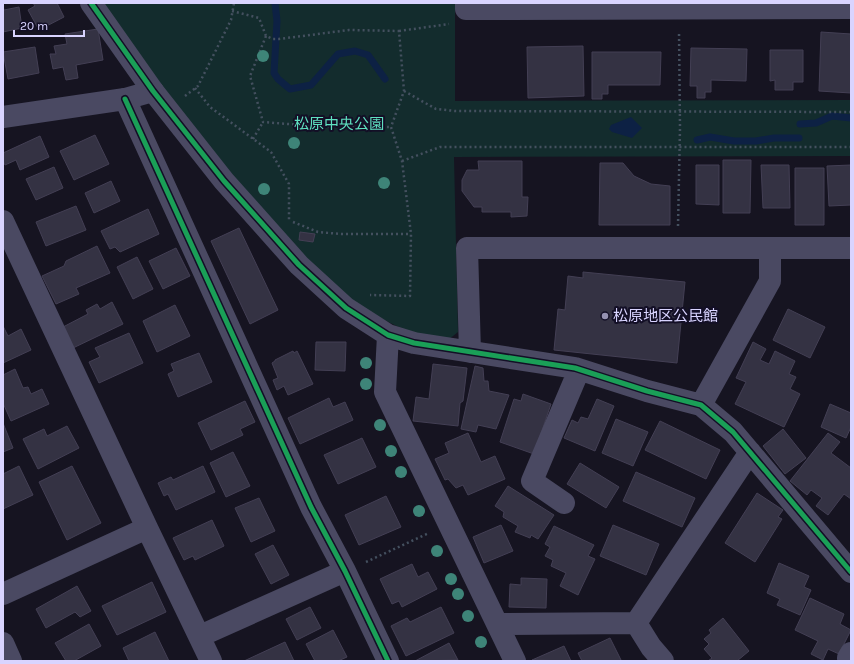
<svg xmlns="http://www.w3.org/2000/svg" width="854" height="664" font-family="Karla,'Noto Sans JP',sans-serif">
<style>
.green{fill:#132c2d}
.water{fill:#0d2144}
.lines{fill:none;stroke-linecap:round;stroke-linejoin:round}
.stream{stroke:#0d2144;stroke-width:7}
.building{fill:#343243;stroke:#433f54}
.path{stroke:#44505f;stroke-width:2.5;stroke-dasharray:2 3;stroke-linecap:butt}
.minor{stroke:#4a4962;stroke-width:22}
.tertiary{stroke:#4a4962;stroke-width:22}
.cycleway-casing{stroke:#130f26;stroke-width:8}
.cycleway{stroke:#1a9f57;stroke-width:5}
.tree{fill:#3e8478}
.poi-dot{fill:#9591b1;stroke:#130f26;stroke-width:1.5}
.labels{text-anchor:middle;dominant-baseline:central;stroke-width:4;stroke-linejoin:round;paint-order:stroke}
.park-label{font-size:15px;fill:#5fe0c0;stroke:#130f26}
.poi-label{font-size:15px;fill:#d9d4ff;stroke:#130f26;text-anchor:start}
</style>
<rect width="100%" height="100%" fill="#161421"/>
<path class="green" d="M104,3H455V101L851,100V156L454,157L458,332L448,340L411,333L368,312L316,273L256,210L103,11Z"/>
<path class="water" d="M631,117L642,128L632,138L612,132L609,129L611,125Z"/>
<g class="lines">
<path class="stream" d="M275,3L277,21L274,73L278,79L290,89L311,85L338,54L355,51L368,55L385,79
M800,124L816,123L832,116L851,118
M697,140L710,137L734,141H756L774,138H799"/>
</g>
<path class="building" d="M33,3H57L64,17L39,30L28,10L35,6Z
M3,6L4,10L19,7L22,28L3,32Z
M98,29L103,60L76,65L78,78L66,80L63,67L53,69L50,54H56L54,46L67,44L65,34Z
M821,32L851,34V93L819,91Z
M583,46L584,96L528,98L527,47Z
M35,47L39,73L8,79L3,52Z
M691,48L747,49L746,81L711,80V92H705V98H697V86H690Z
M770,50H803V82H793V90H775V80L770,81Z
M592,52H661L660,85H608V94H602V99H592Z
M95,135L109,164L74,180L60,151Z
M40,136L49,157L20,170L16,160L5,165L3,161V153Z
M723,160H751L750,213H723Z
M478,161H522V197H528L527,216L511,217V212H482V207H474L462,191V180L467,170H479Z
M600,163H623L634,176L651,184L670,186V225H599Z
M696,165H719V205L696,204Z
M761,165H789L790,208H763Z
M851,165V205L829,206L827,166Z
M54,167L63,188L36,200L26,179Z
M795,168H824V225H795Z
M111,181L120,201L94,213L85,193Z
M76,206L86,230L46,246L36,222Z
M148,209L159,234L120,252L115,247L110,249L101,231Z
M239,228L278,310L250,324L211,241Z
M300,232L315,234L313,242L299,240Z
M97,246L110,273L76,288L79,294L56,304L42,276L64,266L66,261Z
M176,248L190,276L163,289L149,261Z
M137,257L153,289L133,299L117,267Z
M583,272L685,282L677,363L554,350L558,309L565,310L568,276L583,278Z
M112,302L123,324L73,348L63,327L88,314L86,310L97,304L100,309Z
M175,305L190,336L157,352L143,321Z
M788,309L825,327L810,358L773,340Z
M3,326L8,336L21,329L31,350L3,363Z
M129,333L143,363L99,383L89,362L100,357L95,348Z
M316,342H346L345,371L315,370Z
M753,342L766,349L760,360L769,364L775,351L795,361L789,374L796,377L790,389L800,394L784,427L735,404L746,382L736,378Z
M293,351L294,353L297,351L313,384L288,395L284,386L277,390L273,380L278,378L272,363L275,361V360Z
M199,353L212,382L178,397L168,374L174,371L171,364Z
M433,364L467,368L463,401L460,403L458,426L413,421L416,397L429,399Z
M475,366L483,368L484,381H488L489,391L509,395L496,429L478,425L476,432L461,429Z
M15,369L23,388L28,387L31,394L42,389L49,404L11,421L3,403V375Z
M523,394L551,404L534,454L500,442L514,399L521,401Z
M329,398L333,407L345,402L353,420L300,444L288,418Z
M597,399L614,406L595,451L564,438L572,420L578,423L581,417L588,419Z
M245,401L255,422L240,429L243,435L211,450L198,423Z
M830,404L851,413V427L846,438L821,427Z
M616,419L648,432L633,466L602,453Z
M660,421L720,450L706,479L645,450Z
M3,423L13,448L3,452Z
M67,426L79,448L38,469L23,439L44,429L47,436Z
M783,429L806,458L785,474L763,446Z
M468,433L481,462L495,456L505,479L468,495L463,485L456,488L448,479L445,480L435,459L449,453L445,443Z
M828,433L840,442L831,453L851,468V499L844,494L828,515L816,506L822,498L811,490L807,495L790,481Z
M362,438L376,467L338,484L324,455Z
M233,452L250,486L226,497L210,463Z
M580,463L619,487L606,508L567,484Z
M19,466L33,495L3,509V474Z
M72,466L101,523L67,540L39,482Z
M203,466L215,492L176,510L168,494L164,496L158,483L171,477L173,480Z
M636,472L695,498L682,527L623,501Z
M508,486L554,515L538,539L531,535L530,538L515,532L518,526L503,517L504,512L495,506Z
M757,493L783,510L778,517L782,519L755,562L725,543Z
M386,496L401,527L359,545L345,515Z
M259,498L275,531L251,542L235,508Z
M212,520L224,546L195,560L193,556L184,560L173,538Z
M501,525L513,551L484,563L473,537Z
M613,525L659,544L646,575L600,556Z
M554,526L594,545L588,556L595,559L578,595L560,586L566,573L551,566L553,560L545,556L550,547L545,544Z
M273,545L289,575L271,584L255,554Z
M779,563L809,576L804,587L811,590L800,615L777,605L780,599L767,593Z
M412,564L418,577L428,572L437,589L402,607L399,601L392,604L380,579Z
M521,578L547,579L546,608L509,607L510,584L521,585Z
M152,582L166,612L117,635L102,606Z
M77,586L91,611L80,617L75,612L46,628L36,609Z
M810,598L844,614L840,624L851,630L839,654L828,649L823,660L811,654L818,641L795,630Z
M310,607L321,628L297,640L286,619Z
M441,607L454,633L406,656L391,626L407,618L410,622Z
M723,618L749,651L737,661H708L712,658L704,649L709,644L704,639L711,633L709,630Z
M89,624L101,646L74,661H66L55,643Z
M333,630L347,657L338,661H315L306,644Z
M155,632L169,661H129L123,648Z
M610,638L621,660L619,661H582L578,653Z
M285,642L294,661H244Z
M449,643L458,660L415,661Z
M564,646L571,661L532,660Z"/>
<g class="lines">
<path class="path" d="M232,11L259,18L266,36L273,39H279L349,30L399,31L404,91L391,127L402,161L411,234L410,296L370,295
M399,31L449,24
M266,36L250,76L263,122L313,126L391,127
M195,88L210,107L271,152L289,184V220
M404,91L436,109L455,111L851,112
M185,96L198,86L231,20L234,3
M253,139L263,122
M402,161L440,147H851
M293,222L318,232L341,234H411
M678,226L680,128L679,31
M366,562L429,533"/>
<path class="minor" d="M91,3L153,91L224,181L299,265L346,308L388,335L414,343L575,368L647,391L701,405L733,432L851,572
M466,3V9L851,8
M125,99L311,507L345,571L388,661
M3,221L147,528L211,661
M388,335L385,392L515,661
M470,352L467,248H851
M701,405L770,281V249
M564,503L532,481L579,370
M3,594L147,528
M498,624L636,623
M200,636L345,571
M848,658L851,653
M663,661L651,647L636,623L750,452"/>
<path class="tertiary" d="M3,117L125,99L153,91
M3,643L11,661"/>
<g class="cycleway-casing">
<path id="cycleway" d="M91,3L153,91L224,181L299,265L346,308L388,335L414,343L575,368L647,391L701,405L733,432L851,572
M125,99L311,507L345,571L388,661"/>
</g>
<use href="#cycleway" class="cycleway"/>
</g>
<g class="tree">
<circle cx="263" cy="56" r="6"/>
<circle cx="294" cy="143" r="6"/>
<circle cx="384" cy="183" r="6"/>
<circle cx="264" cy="189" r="6"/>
<circle cx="366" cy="363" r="6"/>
<circle cx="366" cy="384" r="6"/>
<circle cx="380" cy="425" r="6"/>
<circle cx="391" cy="451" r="6"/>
<circle cx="401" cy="472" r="6"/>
<circle cx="419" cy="511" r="6"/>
<circle cx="437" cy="551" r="6"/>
<circle cx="451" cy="579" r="6"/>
<circle cx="458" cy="594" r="6"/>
<circle cx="468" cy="616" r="6"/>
<circle cx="481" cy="642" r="6"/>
</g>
<circle class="poi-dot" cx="605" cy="316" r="4"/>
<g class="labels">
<g class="park-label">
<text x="339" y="124">松原中央公園</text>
</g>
<g class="poi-label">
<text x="613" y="316">松原地区公民館</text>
</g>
</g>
<rect width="854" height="664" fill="none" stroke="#d9d4ff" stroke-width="8"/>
<path d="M14 30v6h70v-6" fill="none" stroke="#d9d4ff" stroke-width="2"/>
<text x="20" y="30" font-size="12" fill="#d9d4ff" stroke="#130f26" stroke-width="3" paint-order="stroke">20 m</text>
</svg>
